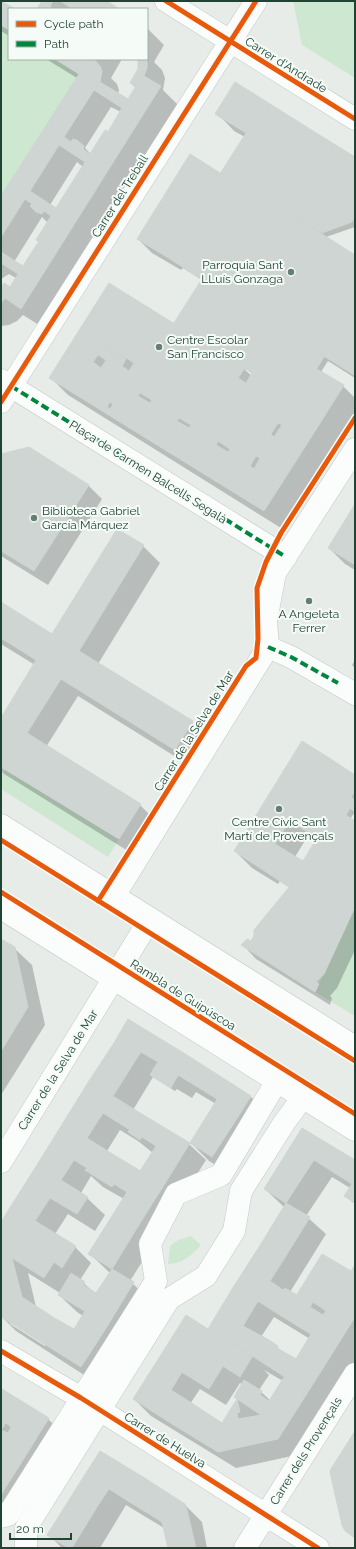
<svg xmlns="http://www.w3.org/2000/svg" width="356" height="1549" font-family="Raleway,sans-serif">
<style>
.green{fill:#cee7d1}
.shadow{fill:#0003;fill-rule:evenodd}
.building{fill:#cfd5d2;stroke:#cfd5d2;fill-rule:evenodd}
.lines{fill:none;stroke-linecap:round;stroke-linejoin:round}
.street-casing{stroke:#c3c9c6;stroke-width:23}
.secondary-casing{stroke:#c0c8c4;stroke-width:23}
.street{stroke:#fbfcfc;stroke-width:22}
.secondary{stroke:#fbfcfc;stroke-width:22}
.quiet{stroke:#00873e;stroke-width:4;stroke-dasharray:8 4;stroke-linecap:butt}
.cycleway-casing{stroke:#f5fbf7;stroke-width:8}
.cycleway{stroke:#e8590c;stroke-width:5}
.poi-dot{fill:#667f73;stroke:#f5fbf7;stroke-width:1.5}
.labels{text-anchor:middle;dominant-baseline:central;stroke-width:4;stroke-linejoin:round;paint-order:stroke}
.street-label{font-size:12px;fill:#204434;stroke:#f5fbf7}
.poi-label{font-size:12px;fill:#204434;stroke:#f5fbf7;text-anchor:start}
</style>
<rect width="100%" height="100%" fill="#e7ece9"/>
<path class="green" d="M293,1H355V78L302,45Z
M1,25L9,30V59H55L79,74L1,196Z
M6,769L119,839L108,857L1,789V777Z
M355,907V1016L315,992Z
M191,1236L201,1245C192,1255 182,1264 168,1264L170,1246L178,1240Z"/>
<path class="shadow" d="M1,1H4L3,3L13,9H9V36L1,31Z
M43,1H105L117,9H38Z
M147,28L164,45L154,62L162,70L165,78L163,90L178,105L39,325L23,315L17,321L9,325L1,326V289L10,288L16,278L9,274L1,279V198L77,78L46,59H122L111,78L117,84L119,90L118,95L128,101L136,88L131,83L138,72L139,61L137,59H147ZM111,107L121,112L108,133L91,154L85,148ZM77,162L83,167L57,209L50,205ZM42,217L48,223L37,240L40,242L23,268L14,262Z
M217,113L355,158V227L326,237L355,256V378L328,361L321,372L343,386L355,398V412L281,528L68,395L50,377L109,285L181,328L175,323L202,280L183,268L181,270L152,253L138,239L220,173L221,175L245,137L234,131ZM246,369L253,374L252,376L245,370Z
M1,456L88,485L102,499L48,585L1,556Z
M355,506V570L345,564L329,548Z
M143,546L160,563L98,664L192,722L209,739L192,767L78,696L46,747L140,805L157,822L136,856L1,772V719L35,665L1,644V603L53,635Z
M355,660V668L352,665Z
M303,743L355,776V812L350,819L355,822V950L337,988L330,996L332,998L330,1005L256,959L243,945L251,942L290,887L280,881L278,884L252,868L235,851ZM309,834L318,839L303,863L295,857Z
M1,940L14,948L32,965L45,1025L1,1095Z
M129,1020L250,1096L268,1114L230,1174L209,1161L191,1143L216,1104L196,1092L192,1098L177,1089L175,1091L153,1077L133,1110L189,1144L206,1160L130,1281L150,1300L98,1384L16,1331L1,1316V1225ZM120,1130L138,1141L153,1153L141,1172L107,1151ZM91,1176L103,1187L124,1199L90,1254L110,1273L97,1295L80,1280L91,1263L75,1247L55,1234L68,1214L95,1231L105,1215L87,1198L81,1193ZM28,1273L60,1293L59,1295L77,1312L83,1316L74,1331L36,1307ZM10,1321L46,1344L45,1346L10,1324Z
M303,1129L355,1162V1204L345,1196L350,1188L332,1177L306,1216L326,1234L290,1292L296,1296L351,1273L355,1266V1362L326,1408L292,1456L236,1468L151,1416L134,1399L208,1330L285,1208L265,1189ZM274,1317L310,1339L296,1360L261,1337ZM264,1370L283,1381L271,1401L259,1390L269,1375ZM240,1383L242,1384L235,1397L238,1400L223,1424L190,1404L200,1389L226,1405Z
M1,1390L48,1419L66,1436L1,1511Z
M101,1452L185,1505L202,1522L207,1548H169L164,1528L126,1505L100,1548H70L67,1546V1548H62L49,1535Z"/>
<path class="building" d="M1,1L15,9H9V30L1,25Z
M42,1H53L50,6L53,9H37Z
M60,1H107L119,9H73Z
M147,56V68L144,76L161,86L21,309L5,298L1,303V287L4,283L10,287L18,274L1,263V252L23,266L39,241L36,240L51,216L44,211L42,214L36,212L30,206L32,204L25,199L1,237V196L79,74L55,59H94L100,66L102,71L100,82L128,99L136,86L130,83L138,69V59H147ZM94,90L122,108L108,132L105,130L90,154L83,149L84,146L77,140L73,139L71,142L64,137ZM59,145L85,162L56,208L30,191Z
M235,82L313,131L294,162L215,114Z
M313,131L355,157V217L352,222L322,233L272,202L217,289L167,257L246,133L294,162Z
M190,154L220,173L167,257L137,239Z
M272,202L355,255L354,375L217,289Z
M202,279L324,357L290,411L246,383L252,373L174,323Z
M109,283L245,368L238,378L246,383L223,419L80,329Z
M80,329L126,359L122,366L129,371L134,363L137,365L113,404L110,402L107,407L110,409L107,414L49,378ZM98,355L106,360L101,368L93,362Z
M137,365L223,419L246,383L317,428L264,511L107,414ZM140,393L152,400L150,403L138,396ZM179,418L191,425L189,428L177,421ZM278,423L282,425L274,437L271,434ZM218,441L230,449L228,452L216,445ZM256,456L260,458L254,469L250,466Z
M317,369L344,385L317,428L290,411Z
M29,447L89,485L34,571L1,551V454Z
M355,504V565L328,548Z
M117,529L144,545L79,651L193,721L175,750L61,679L27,733L141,804L119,839L1,767V718L36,660L1,638V602L52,634Z
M302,741L329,758L260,868L234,851Z
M329,758L355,775V791L351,797L355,800L346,815L355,821V834L340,825L289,887L260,868L275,844L303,861L317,838L290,821Z
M355,800V812L350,808Z
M340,825L355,834V907L324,974L316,982L319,984L315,992L241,945L247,939L251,941L254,936V930Z
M1,939L15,947L28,1007L1,1051Z
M128,1019L190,1057L174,1082L154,1068L158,1062L141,1052L137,1058L114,1043Z
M114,1043L137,1058L113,1096L89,1081Z
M190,1057L251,1096L236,1120L213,1106L217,1099L178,1075Z
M154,1068L174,1082L171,1088L150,1075Z
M89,1081L140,1113L130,1130L103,1113L87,1138L63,1123Z
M213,1106L236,1120L212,1157L190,1143Z
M140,1113L190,1143L164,1185L140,1171L156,1146L142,1137L140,1140L128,1132Z
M63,1123L114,1155L99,1179L85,1170L87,1168L74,1160L61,1180L37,1165Z
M302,1128L355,1160V1179L352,1184L314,1160L310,1166L287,1152Z
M287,1152L310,1166L286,1203L264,1189Z
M114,1155L164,1185L137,1228L114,1213L127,1192L114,1184L112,1187L99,1179Z
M37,1165L88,1197L77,1214L50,1198L35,1221L11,1206Z
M355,1179V1195L348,1190Z
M348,1190L355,1195V1203L344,1196Z
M286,1203L310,1217L284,1259L261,1244Z
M11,1206L76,1246L62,1268L54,1262L44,1278L12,1258L1,1256V1222Z
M114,1213L137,1228L112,1269L88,1254Z
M261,1244L284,1259L270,1281L283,1290L285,1288L297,1295L283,1317L234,1286Z
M322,1254L351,1271L355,1265V1304L309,1275Z
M1,1256L12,1258L22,1297L1,1310Z
M112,1269L134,1282L108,1325L58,1295L71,1273L85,1282L83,1285L96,1293Z
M309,1275L355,1304V1317L335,1349L283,1317ZM313,1302L326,1311L323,1315L310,1307Z
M234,1286L258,1301L243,1326L269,1340L257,1359L208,1329Z
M22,1297L56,1319L41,1342L1,1317V1310Z
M85,1311L108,1325L81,1367L41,1342L56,1319L74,1329Z
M186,1315L252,1357L240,1377L223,1366L209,1389L159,1358Z
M311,1334L335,1349L308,1392L257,1359L269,1340L278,1346L277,1348L296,1359Z
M159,1358L182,1372L171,1390L187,1400L172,1424L133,1399Z
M284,1377L308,1392L278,1439L261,1415L234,1397L244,1380L262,1391L260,1395L269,1401Z
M1,1388L10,1394L1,1408Z
M10,1394L49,1418L23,1460L1,1446V1408ZM6,1423L11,1427L8,1433L1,1430Z
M237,1399L240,1412L237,1413L238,1419L261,1415L278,1439L218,1452L222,1423Z
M187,1400L222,1423L218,1452L172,1424Z
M355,1431V1538L345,1531L342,1525L330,1472L331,1469Z
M1,1446L23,1460L1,1495Z
M100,1451L143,1477L128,1501L109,1489L97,1507L74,1492Z
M143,1477L185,1504L187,1510L175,1513L162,1522L128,1501Z
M74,1492L97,1507L72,1548H68L47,1535Z
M187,1510L196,1548H168L162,1522L175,1513Z"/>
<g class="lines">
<g class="street-casing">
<path id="street" d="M1,380L286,557
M1,402L256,1
M268,647L291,657L355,694
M114,896L268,647L266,621L275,573L355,449
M1,1162L114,978
M1,1351L81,1398L318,1548
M1,1517L8,1515L156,1281L150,1244L176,1194L221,1175L277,1081
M26,1548V1528L169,1299L206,1276L234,1231L241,1191L284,1123L303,1097
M245,1548L355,1374"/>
</g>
<g class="secondary-casing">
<path id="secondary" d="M166,1L355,119
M1,825L355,1047
M1,908L355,1130
M114,978L150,919"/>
</g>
<use href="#street" class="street"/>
<use href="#secondary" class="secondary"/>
<path class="quiet" d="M11,386L286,557
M268,647L291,657L338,683"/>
<g class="cycleway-casing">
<path id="cycleway" d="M166,1L355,119
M1,402L256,1
M1,840L355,1061
M1,892L355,1114
M98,901L246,666L256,658L258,639L257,588L266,562L281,533L355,418
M1,1351L81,1398L318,1548"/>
</g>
<use href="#cycleway" class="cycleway"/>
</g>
<g class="poi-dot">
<circle cx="291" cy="272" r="4"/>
<circle cx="159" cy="347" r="4"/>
<circle cx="34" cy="518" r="4"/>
<circle cx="309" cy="601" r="4"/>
<circle cx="279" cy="809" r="4"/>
</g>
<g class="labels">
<g class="street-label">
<text transform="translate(286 65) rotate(32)">Carrer d'Andrade</text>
<text transform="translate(120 196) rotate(-58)">Carrer del Treball</text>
<text transform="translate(148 472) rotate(32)">Plaça de Carmen Balcells Segalà</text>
<text transform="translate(194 731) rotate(-58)">Carrer de la Selva de Mar</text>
<text transform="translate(183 995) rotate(32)">Rambla de Guipúscoa</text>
<text transform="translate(58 1070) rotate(-58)">Carrer de la Selva de Mar</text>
<text transform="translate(165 1440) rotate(32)">Carrer de Huelva</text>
<text transform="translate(306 1451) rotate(-58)">Carrer dels Provençals</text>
</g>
<g class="poi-label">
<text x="283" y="265" text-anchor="end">Parroquia Sant<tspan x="283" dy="14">LLuís Gonzaga</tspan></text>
<text x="167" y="340">Centre Escolar<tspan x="167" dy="14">San Francisco</tspan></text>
<text x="42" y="511">Biblioteca Gabriel<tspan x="42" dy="14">García Márquez</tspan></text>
<text x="309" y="614" text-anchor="middle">A Angeleta<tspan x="309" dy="14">Ferrer</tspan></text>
<text x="279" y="822" text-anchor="middle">Centre Cívic Sant<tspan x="279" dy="14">Martí de Provençals</tspan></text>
</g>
</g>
<rect width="356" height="1549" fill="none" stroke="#204434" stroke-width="4"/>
<rect x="8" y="8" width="140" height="52" fill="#f5fbf7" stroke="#a0b2a9"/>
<rect x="16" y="21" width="20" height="6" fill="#e8590c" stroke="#a0b2a9"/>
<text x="44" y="28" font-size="12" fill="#204434">Cycle path</text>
<rect x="16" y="41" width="20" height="6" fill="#00873e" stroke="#a0b2a9"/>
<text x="44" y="48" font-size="12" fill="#204434">Path</text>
<path d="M10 1533v6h61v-6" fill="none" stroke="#204434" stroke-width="2"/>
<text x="16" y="1533" font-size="12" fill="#204434" stroke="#f5fbf7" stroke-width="3" paint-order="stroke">20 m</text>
</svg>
